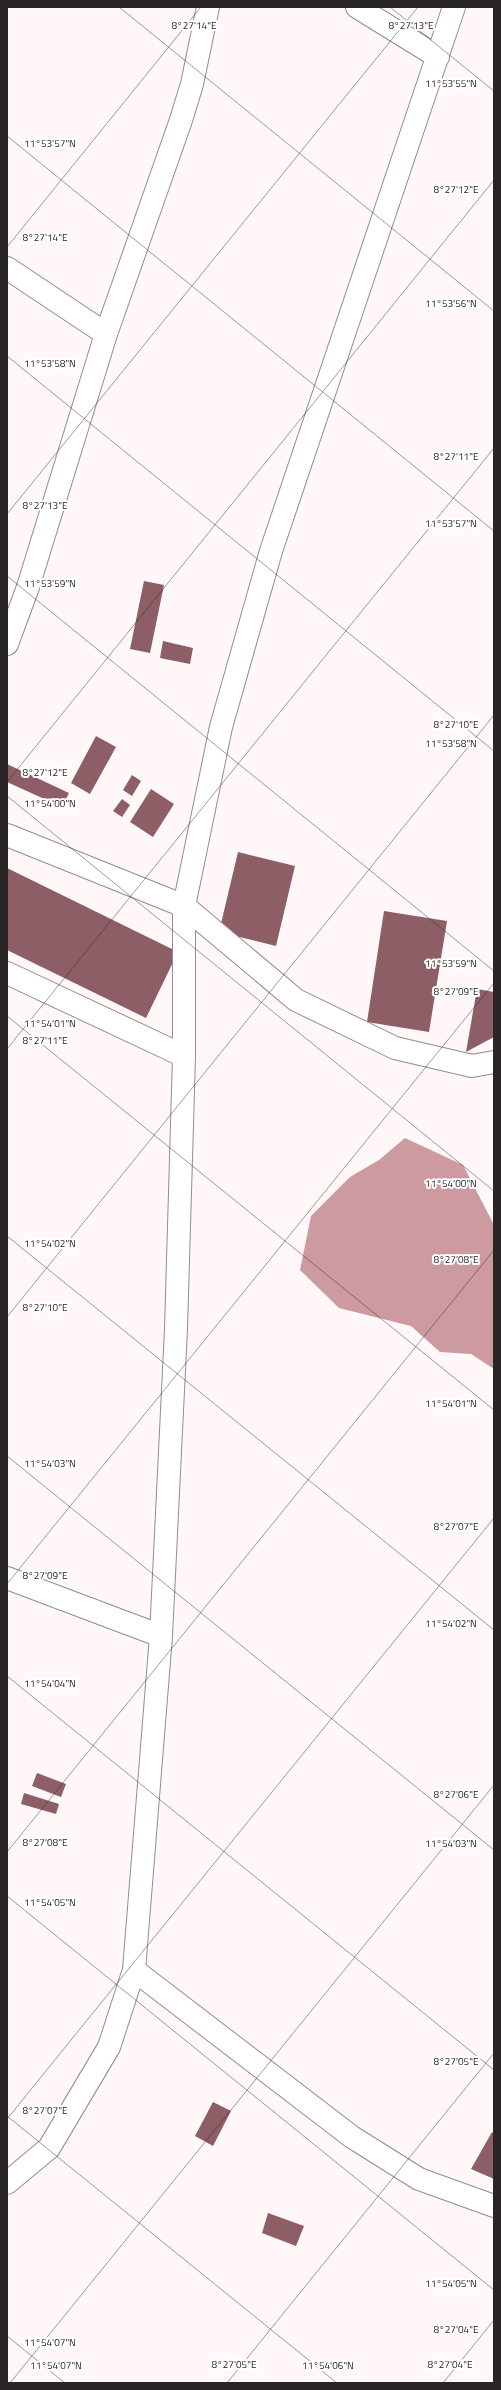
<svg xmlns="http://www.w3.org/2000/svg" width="501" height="2390" font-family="'Titillium Web',sans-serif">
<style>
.water{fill:#cd9aa1}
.building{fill:#8d5e65}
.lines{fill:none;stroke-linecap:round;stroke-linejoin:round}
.street-casing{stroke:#968b8c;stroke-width:24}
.street{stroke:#fff;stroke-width:22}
.ticks{fill:none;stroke:#292525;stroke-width:1;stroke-opacity:0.45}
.ticks-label{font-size:10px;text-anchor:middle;fill:#292525;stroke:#fff;stroke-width:4;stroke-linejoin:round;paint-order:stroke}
</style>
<rect width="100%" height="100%" fill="#fff7f8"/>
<path class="water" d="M405,1138L463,1165L494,1225V1369L471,1354L440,1352L411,1326L339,1308L300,1270L311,1216L350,1177L379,1160Z"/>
<path class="building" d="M144,581L164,585L150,653L130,649Z
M163,641L193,648L190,664L160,658Z
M96,736L116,747L90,794L71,783Z
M7,764L69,793L62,807L7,782Z
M132,775L141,781L132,796L123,790Z
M151,789L174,804L153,837L130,822Z
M122,799L130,805L122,817L113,811Z
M238,852L295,866L276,946L219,932Z
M7,868L178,952L146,1018L7,950Z
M384,911L447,921L429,1032L367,1022Z
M477,989L494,992V1037L466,1052Z
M37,1773L66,1784L61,1797L32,1786Z
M24,1793L59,1804L56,1814L21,1804Z
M213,2102L231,2111L213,2146L195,2136Z
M492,2132L494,2134V2179L471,2169Z
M268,2213L304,2226L296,2246L262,2233Z"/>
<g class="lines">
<g class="street-casing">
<path id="street" d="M357,7L438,57
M7,268L106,334
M7,644L28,587L106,334L181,120L192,84L208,7
M7,835L184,906L296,1000L395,1048L472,1066L494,1062
M7,973L184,1056
M7,1578L161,1636
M134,1970L352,2137L419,2179L494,2206
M7,2183L49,2148L109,2047L134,1970L161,1636L176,1329L184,1056V906L221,727L271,551L454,7"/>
</g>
<use href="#street" class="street"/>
</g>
<path class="ticks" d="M119,7L494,311M390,7L494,91M7,136L494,531M7,247L201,7M7,356L494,751M7,514L418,7M7,576L494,971M7,782L494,180M7,796L494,1191M7,1016L494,1410M7,1049L494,448M7,1236L494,1630M7,1317L494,715M7,1456L494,1850M7,1584L494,983M7,1676L494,2070M7,1852L494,1250M7,1896L494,2290M7,2116L337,2383M7,2119L494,1518M7,2336L65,2383M10,2383L494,1785M227,2383L494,2053M443,2383L494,2320"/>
<g class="ticks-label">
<text x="194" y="29">8°27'14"E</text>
<text x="411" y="29">8°27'13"E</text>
<text x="451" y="87">11°53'55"N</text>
<text x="50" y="147">11°53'57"N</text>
<text x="456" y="193">8°27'12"E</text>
<text x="45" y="241">8°27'14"E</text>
<text x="451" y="307">11°53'56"N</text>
<text x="50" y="367">11°53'58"N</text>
<text x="456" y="460">8°27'11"E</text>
<text x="45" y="509">8°27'13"E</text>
<text x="451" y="527">11°53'57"N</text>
<text x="50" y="587">11°53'59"N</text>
<text x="456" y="728">8°27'10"E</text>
<text x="451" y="747">11°53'58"N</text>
<text x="45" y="776">8°27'12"E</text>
<text x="50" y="807">11°54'00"N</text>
<text x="451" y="967">11°53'59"N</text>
<text x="456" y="995">8°27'09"E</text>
<text x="50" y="1027">11°54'01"N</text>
<text x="45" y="1044">8°27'11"E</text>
<text x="451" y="1187">11°54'00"N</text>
<text x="50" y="1247">11°54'02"N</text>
<text x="456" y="1263">8°27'08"E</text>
<text x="45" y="1311">8°27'10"E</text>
<text x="451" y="1407">11°54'01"N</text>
<text x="50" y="1467">11°54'03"N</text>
<text x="456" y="1530">8°27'07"E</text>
<text x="45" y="1579">8°27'09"E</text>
<text x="451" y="1627">11°54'02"N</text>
<text x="50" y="1687">11°54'04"N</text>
<text x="456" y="1798">8°27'06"E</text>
<text x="45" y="1846">8°27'08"E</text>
<text x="451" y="1847">11°54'03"N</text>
<text x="50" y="1906">11°54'05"N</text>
<text x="456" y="2065">8°27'05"E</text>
<text x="45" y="2114">8°27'07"E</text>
<text x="451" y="2287">11°54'05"N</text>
<text x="456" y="2333">8°27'04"E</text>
<text x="50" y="2346">11°54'07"N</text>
<text x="234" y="2368">8°27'05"E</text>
<text x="450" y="2368">8°27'04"E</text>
<text x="56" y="2369">11°54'07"N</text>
<text x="328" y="2369">11°54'06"N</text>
</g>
<rect width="501" height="2390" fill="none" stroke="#292525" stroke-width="16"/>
</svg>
